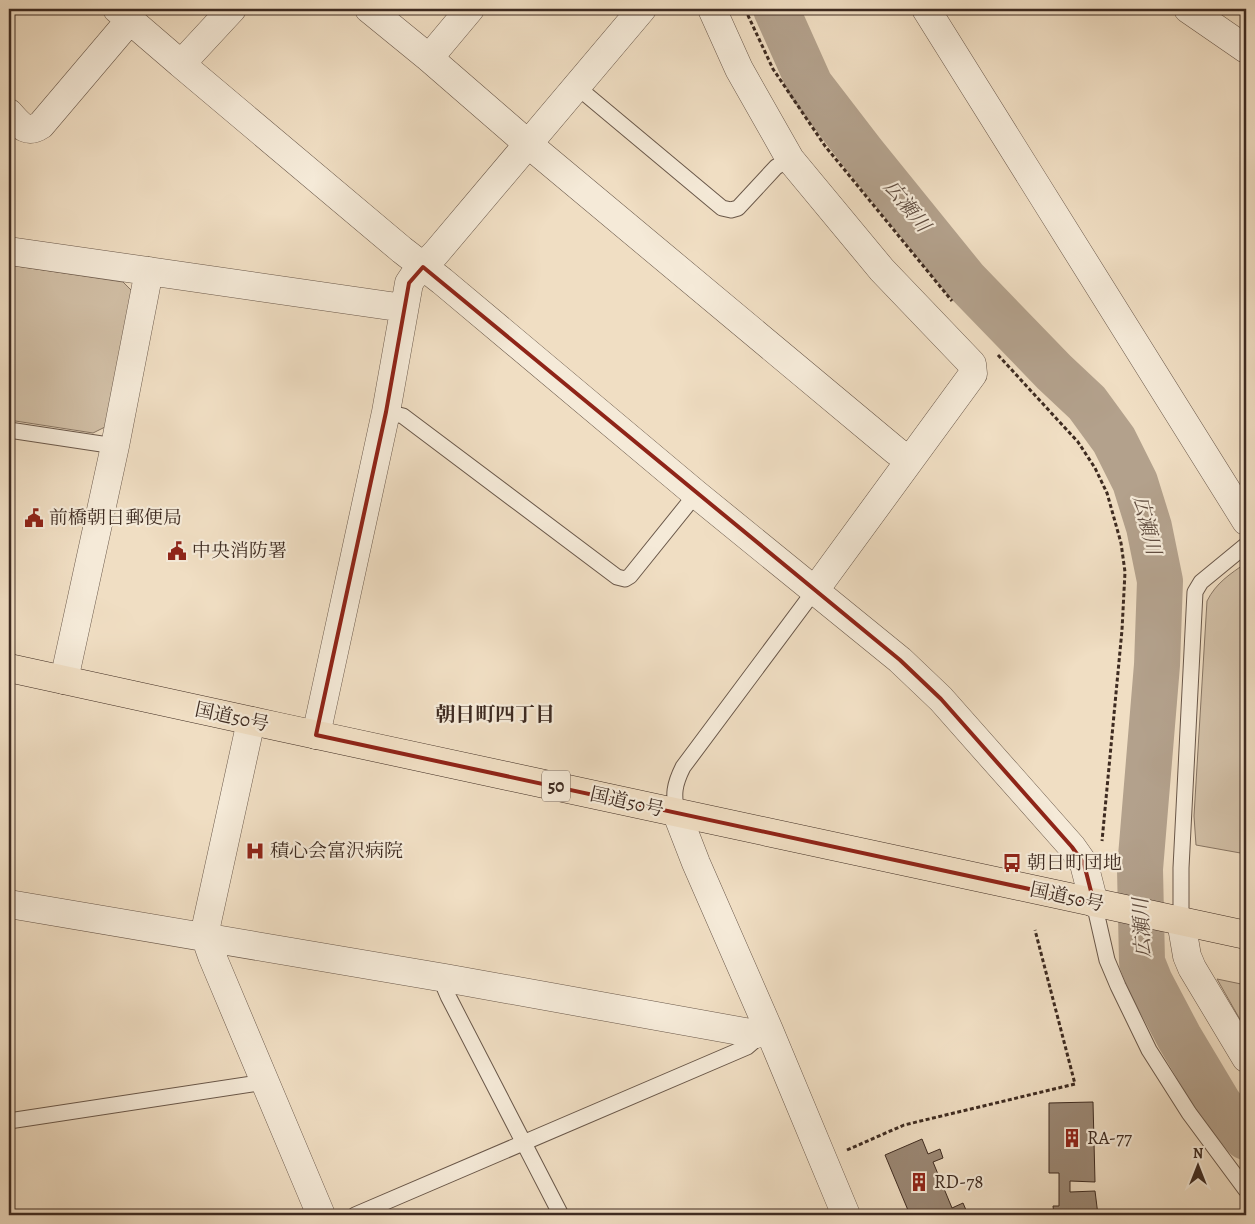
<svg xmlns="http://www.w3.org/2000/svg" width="1255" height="1224" font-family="Alegreya,'Noto Serif JP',serif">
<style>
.green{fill:#d2c0a7;stroke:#887664}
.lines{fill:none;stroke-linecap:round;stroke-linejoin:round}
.river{stroke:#b3a18c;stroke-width:46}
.building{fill:#9b8875;stroke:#3e2b21}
.service-casing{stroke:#6a584a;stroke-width:17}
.minor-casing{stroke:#6a584a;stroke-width:29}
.trunk-casing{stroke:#3e2b21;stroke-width:29}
.path{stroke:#3e2b21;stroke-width:3;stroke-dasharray:4 2.5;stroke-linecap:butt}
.service{stroke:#f5ead8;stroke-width:15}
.minor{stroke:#f5ead8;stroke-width:28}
.trunk{stroke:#f0dec3;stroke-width:28}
.marked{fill:none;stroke:#8f2418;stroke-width:4;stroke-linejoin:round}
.labels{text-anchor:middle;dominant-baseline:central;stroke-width:4.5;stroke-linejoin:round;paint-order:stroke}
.shield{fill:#f5ead8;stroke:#756458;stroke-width:1}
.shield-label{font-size:18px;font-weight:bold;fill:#3e2b21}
.poi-label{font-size:19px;fill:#3e2b21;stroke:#f5ead8;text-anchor:start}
.street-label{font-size:19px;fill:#3e2b21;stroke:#f5ead8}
.water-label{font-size:20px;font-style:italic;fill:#614e41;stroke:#f5ead8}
.neighbourhood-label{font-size:20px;font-weight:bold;fill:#3e2b21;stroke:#f5ead8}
</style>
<rect width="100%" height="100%" fill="#f0dec3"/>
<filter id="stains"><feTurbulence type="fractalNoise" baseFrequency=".004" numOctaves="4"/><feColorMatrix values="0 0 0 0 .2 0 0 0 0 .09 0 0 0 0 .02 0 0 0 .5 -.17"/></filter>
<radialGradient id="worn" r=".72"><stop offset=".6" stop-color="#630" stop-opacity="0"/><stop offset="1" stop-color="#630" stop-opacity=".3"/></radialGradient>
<path class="green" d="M9,265L123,282L133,292L109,425L93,433L9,420Z
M1246,563V854L1196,845L1194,816L1207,601C1216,583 1230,574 1246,563Z
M1217,979L1246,985V1031V1030Z"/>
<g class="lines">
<path class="river" d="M776,9L810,85L863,154L965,280L1054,372L1087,403L1114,440L1135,482L1149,527L1160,581L1157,665L1140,869L1142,962L1150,982L1179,1037L1219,1104L1246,1137"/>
</g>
<path class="building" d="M1093,1102L1095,1182L1070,1181V1192L1095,1191L1098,1215H1054L1053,1206H1059V1173H1049V1103Z
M922,1139L928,1154L940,1149L943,1158L933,1162L952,1208L963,1203L966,1210L955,1215H910L885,1155Z"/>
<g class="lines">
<g class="service-casing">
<path id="service" d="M576,86L722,208L731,210L738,208L776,167L790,159
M386,412L403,416L617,577L625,579L630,576L696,494
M9,430L115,446
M677,814C673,794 674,785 683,767L815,590
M1094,903L1107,960L1118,986L1149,1050L1189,1113L1246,1190
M1181,921V868L1195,592L1201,582L1246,545
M445,978V989L448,996L561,1215
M9,1121L265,1082
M355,1215L747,1047L754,1041L756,1034"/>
</g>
<g class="minor-casing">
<path id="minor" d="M117,9L181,64L232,9
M369,9L429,58L527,143L896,451L909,460
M712,9L739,69L790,159L882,270L972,364L973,374L815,590
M926,9L1246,521
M1188,9L1246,49
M429,58L470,9
M181,64L402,250L442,281L696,494L900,660L941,699L1072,847L1084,864L1094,903
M9,113C19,124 26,135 41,125L130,20
M9,251L404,308
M64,680L115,446L149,271
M251,721L207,922L205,936L212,956L321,1215
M316,735L386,412L409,283L413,277L436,253L642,9
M677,814L696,863L769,1030L846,1215
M9,904L445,978L756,1034L769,1030
M1181,921L1187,956L1192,968L1246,1058"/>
</g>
<g class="trunk-casing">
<path id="trunk" d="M9,668C421,758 833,847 1246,935"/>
</g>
<path class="path" d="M745,9L773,69L825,146L952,301
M998,355L1078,442L1095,468L1107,493L1121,543L1125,572L1122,630L1102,841
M847,1150L904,1125L1075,1084L1035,930"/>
<use href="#service" class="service"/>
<use href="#minor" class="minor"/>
<use href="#trunk" class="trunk"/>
</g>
<path class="marked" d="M423,267L900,660L941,699L1072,847L1084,864L1094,903L316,735L386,412L409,283Z"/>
<defs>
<g id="civic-bare" transform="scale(1.5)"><path d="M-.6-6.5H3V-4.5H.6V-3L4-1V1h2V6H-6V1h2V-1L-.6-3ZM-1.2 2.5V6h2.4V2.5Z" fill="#8f2418" stroke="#f5ead8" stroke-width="2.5" paint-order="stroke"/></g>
<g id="hospital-bare" transform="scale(1.5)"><path d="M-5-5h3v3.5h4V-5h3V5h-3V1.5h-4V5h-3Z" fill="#8f2418" stroke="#f5ead8" stroke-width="2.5" paint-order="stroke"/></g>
<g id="bus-bare" transform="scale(1.5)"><path d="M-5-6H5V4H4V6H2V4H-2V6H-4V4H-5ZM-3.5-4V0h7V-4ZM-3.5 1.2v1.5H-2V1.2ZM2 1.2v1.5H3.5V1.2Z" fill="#8f2418" stroke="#f5ead8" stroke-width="2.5" paint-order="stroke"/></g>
<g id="building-bare" transform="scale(1.5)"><path d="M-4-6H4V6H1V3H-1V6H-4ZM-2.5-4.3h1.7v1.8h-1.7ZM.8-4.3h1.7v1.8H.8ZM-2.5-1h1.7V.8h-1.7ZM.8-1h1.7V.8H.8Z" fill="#8f2418" stroke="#f5ead8" stroke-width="2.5" paint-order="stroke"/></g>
</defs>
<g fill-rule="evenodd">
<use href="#civic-bare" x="34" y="518"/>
<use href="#civic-bare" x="177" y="551"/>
<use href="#hospital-bare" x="255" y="851"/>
<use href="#bus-bare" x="1012" y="863"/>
<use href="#building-bare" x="1072" y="1138"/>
<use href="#building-bare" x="919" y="1182"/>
</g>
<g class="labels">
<rect class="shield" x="542" y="770.5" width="28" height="31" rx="4"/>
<g class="shield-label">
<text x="556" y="786">50</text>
</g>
<g class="poi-label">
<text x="49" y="518">前橋朝日郵便局</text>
<text x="192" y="551">中央消防署</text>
<text x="270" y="851">積心会富沢病院</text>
<text x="1027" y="863">朝日町団地</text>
<text x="1087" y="1138">RA-77</text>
<text x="934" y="1182">RD-78</text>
</g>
<g class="street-label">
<text transform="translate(232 717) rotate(12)">国道50号</text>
<text transform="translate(627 802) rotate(13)">国道50号</text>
<text transform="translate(1067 897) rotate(12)">国道50号</text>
</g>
<g class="water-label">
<text transform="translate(907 206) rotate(51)">広瀬川</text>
<text transform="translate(1147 525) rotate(76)">広瀬川</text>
<text transform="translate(1142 928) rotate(-93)">広瀬川</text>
</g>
<g class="neighbourhood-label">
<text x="495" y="714">朝日町四丁目</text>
</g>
</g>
<rect width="1255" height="1224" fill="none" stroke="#f0dec3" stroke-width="30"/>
<rect x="10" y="10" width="1235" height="1204" fill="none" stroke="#3e2b21" stroke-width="2.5"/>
<rect x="15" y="15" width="1225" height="1194" fill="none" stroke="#3e2b21"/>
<g transform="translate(1198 1166)" stroke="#f5ead8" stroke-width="4" paint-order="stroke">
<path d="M0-4L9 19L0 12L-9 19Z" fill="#3e2b21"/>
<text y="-8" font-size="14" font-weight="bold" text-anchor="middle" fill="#3e2b21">N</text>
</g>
<rect width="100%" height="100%" filter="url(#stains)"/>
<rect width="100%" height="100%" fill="url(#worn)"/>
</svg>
